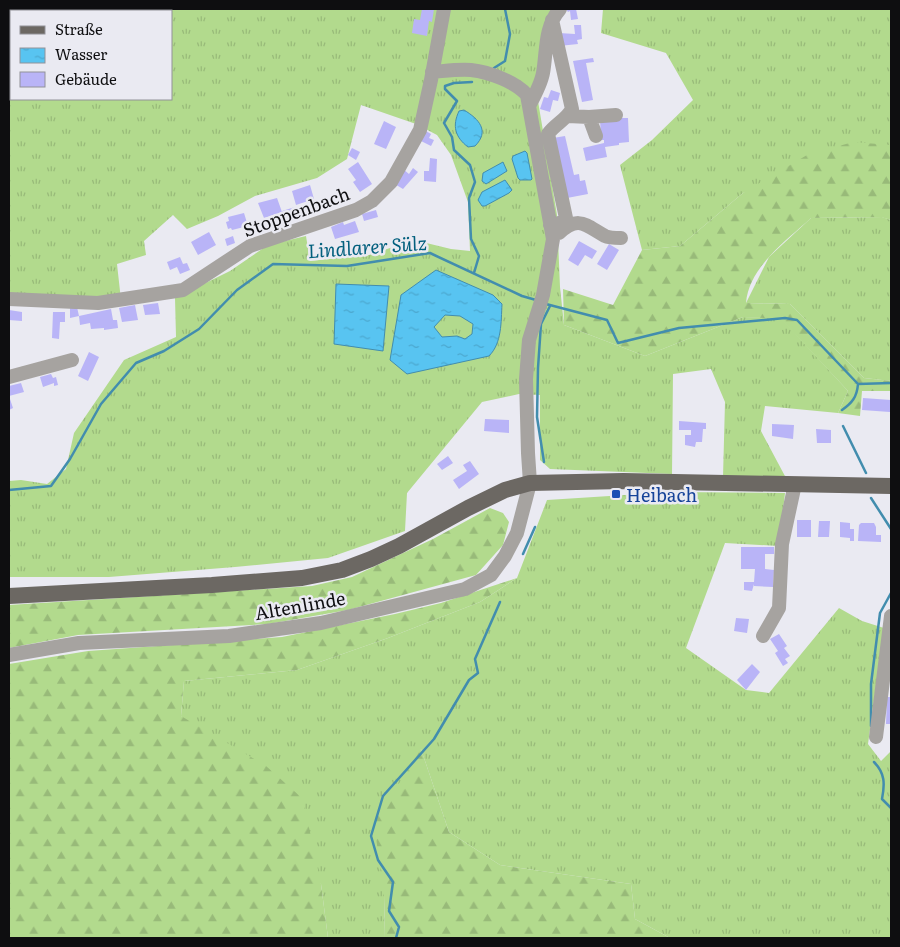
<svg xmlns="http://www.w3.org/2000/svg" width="900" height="947" font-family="Literata,serif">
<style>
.grass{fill:url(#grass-tufts);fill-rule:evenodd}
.forest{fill:url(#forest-firs)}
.water{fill:url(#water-ripples);stroke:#428dae;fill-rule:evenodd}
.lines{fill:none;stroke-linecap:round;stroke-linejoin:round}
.stream{stroke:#428dae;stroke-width:2.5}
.building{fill:#b9b4f7}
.minor{stroke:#a6a3a0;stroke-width:14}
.major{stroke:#6c6863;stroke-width:16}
.transit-dot{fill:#1a4fb4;stroke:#eaeaf2;stroke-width:2}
.labels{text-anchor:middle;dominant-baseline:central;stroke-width:5;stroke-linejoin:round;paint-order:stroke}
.street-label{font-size:18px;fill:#0e0e10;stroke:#eaeaf2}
.transit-label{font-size:18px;fill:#164399;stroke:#eaeaf2;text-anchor:start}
.water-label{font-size:19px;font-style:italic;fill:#025f7d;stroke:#eaeaf2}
</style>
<defs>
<pattern id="grass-tufts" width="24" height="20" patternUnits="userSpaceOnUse" patternTransform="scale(1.25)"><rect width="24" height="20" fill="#b2da8d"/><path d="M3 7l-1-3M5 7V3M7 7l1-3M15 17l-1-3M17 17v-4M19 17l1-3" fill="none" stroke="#98ba79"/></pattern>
<pattern id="forest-firs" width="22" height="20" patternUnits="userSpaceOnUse" patternTransform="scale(1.25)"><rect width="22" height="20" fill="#b2da8d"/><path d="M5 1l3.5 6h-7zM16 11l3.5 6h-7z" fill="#98ba79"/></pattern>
<pattern id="water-ripples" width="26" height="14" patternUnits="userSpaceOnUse" patternTransform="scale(1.25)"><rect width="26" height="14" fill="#58c4f1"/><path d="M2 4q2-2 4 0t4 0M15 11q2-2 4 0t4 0" fill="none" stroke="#4ba7ce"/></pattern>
</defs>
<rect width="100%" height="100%" fill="#eaeaf2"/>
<path class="grass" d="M9,9H553L537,95L557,215L560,287L564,325L645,356L743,317L781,318L848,391L838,413L765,406L761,431L786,478L723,477L725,402L711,369L673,374L672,474L550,469L540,460V395L519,394L482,402L407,493L405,531L328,558L235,567L109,577H9V481L21,480L47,484L66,469L74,433L124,360L176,337L175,298L230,271L268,245L306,236L310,261L369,255L414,240L451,249L470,251L468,202L451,155L437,135L416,124L361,105L347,159L317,178L255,196L218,216L187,229L173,215L144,241L146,255L117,264L121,300L9,296ZM11,11H171V99H11Z
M603,9H891V147L890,145L743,193L680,246L642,250L620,165L652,140L693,100L666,53L601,33Z
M882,217L891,220V381L864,378L790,304L746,303L769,257L811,218Z
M672,492L785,493L779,546L725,543L686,648L746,690L769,693L839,608L862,621L884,628L868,744L881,761L891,751V938H670L635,919L631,884L500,865L449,832L421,749L384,895L385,938H328L321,884L181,716L184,681L297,670L388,638L480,602L517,578L547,500Z"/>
<path class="forest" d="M853,142L890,145L891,220L881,217L811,218C786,241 749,267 746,303L790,304L864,378L891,381V391H862L860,416L838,413L848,391L781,319L743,317L645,356L564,325L563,289L613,305L642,250L680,246L743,193L807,155Z
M490,508L503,513L509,522L503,545L476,575L348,610L268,624L78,635L9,648V605L312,586L352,577L433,539Z
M517,578L480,602L388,638L297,670L184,681L181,716L266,766L303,799L321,884L328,938H9V664L88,651L282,637L395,614L441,603Z
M421,749L449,832L500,865L631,884L635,919L670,938H385L384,895L374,823Z"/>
<path class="water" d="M464,110C479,119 490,131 475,146L468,147C455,137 452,126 459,111Z
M525,151L527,153L532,179L531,180H520L518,178L512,159L513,156Z
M503,162L507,171L486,184L482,181L483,173Z
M505,180L512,190L509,193L485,206H482L478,200L482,192Z
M436,270L493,295L502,304C501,322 502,343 489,356L407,374L390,360L401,295ZM445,315L460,316L473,324L472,334L465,339L457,336L442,337L434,327Z
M336,284L389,286L383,351L334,344Z"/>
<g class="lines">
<path class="stream" d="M494,68L505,61L510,34L505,9
M472,82L454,83L445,86V89L457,101L444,123L452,137L454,150L470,165L475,182L469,198L471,239L479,256L474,273
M546,304L607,320L618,343L679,328L785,318L797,320L858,384L891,383
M842,410C852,403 857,397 858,384
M843,426L866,473
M544,462L537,417L538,368L541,324L550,306
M9,490L51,486L70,459L101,404L136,363L164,351L199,329L237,290L273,264L347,266L430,253L522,296L536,300
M871,498L891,529
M523,554L535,527
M871,726V684L880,613L891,593
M874,762C885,773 885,784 882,799L891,808
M396,938L399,927L389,911L393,882L378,860L371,836L383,796L434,739L469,680L478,673L475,659L500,602"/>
</g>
<path class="building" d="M422,9H434L432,22L429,21L427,36L412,33L414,19L420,20Z
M566,9H576L578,19L571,20L570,11L568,12Z
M574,25H581L582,39L577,40L578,44L559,46V33L575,34Z
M593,58L594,62L586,63L593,100L582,102L573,61Z
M551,90L560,93L558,101L553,100L550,112L540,109L544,97L548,98Z
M600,118H628L629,142L619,143V145L605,147L607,157L586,161L583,148L604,143V140H601Z
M384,121L396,127L386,149L374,144Z
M426,131L431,134L429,138L434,140L431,146L421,141Z
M565,136L574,175L579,174L580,181L585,180L588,194L567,198L553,138Z
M352,148L360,152L356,160L348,155Z
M430,158L437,159L436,182L424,181V171H429Z
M358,162L372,184L360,192L353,182L356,180L348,169Z
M413,168L418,172L403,189L393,183L403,169L409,174Z
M310,185L314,199L296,205L292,191Z
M277,198L282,212L264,218L258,203Z
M295,207L297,215L284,219L282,211Z
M376,210L378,217L364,221L362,214Z
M244,213L248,226L232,230L231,228L228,229L226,222L229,221L228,217Z
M355,221L359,232L335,239L331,227L343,222L344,225Z
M209,232L216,245L198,255L191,242Z
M233,236L235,243L227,246L225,239Z
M579,241L597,251L592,259L585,255L578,266L568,260Z
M609,244L619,250L607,270L597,264Z
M180,257L183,264L187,263L190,270L180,274L177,267L170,270L167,262Z
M158,303L160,314L145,315L143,305Z
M135,305L138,320L122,322L119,308Z
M77,307L79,316L70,318V308Z
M111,309L113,320H117L118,328L104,330V328L91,329L90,323L80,325L79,316Z
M9,310L22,312V321L9,320Z
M53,312H65V322H60L59,339L52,338Z
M89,352L99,357L88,381L78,376Z
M51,374L53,378L56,377L58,385L54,386V383L43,387L40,377Z
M21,383L24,392L9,396L13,408L9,410V386Z
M863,398L891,400L890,412L862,410Z
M485,419L509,420V433L484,431Z
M679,421L706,423V429H703L702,442H696L695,447L685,445V435H691V430H679Z
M772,424L794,425L793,439L772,436Z
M816,429L831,430V443H817Z
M448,456L453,463L442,470L437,464Z
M470,461L479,474L459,489L453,480L467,471L463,465Z
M797,520H811V537H797Z
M819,521H830L829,537H818Z
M840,522L850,523V529H854V541H850V538L840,537Z
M861,523H874L876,527V535H881V542L858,541L859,525Z
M741,547H774V554H765V569L774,570L773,587L754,586V584L752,591L744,590V582H754L755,569H741Z
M736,618L749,619L747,633L734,631Z
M779,634L787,646L784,648L790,656L785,659L788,663L783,666L775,653L778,651L770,639Z
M752,664L760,672L746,690L737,680Z
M887,697H891V724H886Z"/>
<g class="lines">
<path class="minor" d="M529,106C535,95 541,84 543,73C547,51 544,27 560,9
M568,116L589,117L596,136
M589,117L616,115
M550,225L563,222L566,218L548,134C555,124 566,120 572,109L552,20
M559,233C579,215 585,225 605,236C609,238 615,238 621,238
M9,299L98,303L183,290L250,246L356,210L372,201L391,182L420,130L431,80L444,9
M9,377L72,360
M763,636L779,608L782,544L795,484
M9,655L79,643L229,636L321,623L465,589L491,575L505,556L517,533L530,483L528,453L526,379L529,340L543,295L553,239L527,95C516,82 489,72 471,70C458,69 445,71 432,72
M876,737L891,616"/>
<path class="major" d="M9,596L212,585L302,578L342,570L371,559L399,546L468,508L505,490L530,483L623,481L891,486"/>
</g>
<rect class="transit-dot" x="611" y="489" width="10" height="10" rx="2.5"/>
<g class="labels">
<g class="street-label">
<text transform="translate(296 211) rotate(-20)">Stoppenbach</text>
<text transform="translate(300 605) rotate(-10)">Altenlinde</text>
</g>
<g class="transit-label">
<text x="626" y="494">Heibach</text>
</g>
<g class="water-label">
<text transform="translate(367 246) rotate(-4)">Lindlarer Sülz</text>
</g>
</g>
<rect width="900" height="947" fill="none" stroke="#0e0e10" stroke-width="20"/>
<rect x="10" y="10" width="162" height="90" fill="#eaeaf2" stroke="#929298"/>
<rect x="20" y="26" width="25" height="8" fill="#6c6863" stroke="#929298"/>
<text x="55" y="35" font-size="15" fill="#0e0e10">Straße</text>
<rect x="20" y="48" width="25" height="15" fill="url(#water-ripples)" stroke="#929298"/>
<text x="55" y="60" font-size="15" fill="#0e0e10">Wasser</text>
<rect x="20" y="72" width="25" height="15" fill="#b9b4f7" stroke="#929298"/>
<text x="55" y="85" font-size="15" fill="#0e0e10">Gebäude</text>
</svg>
